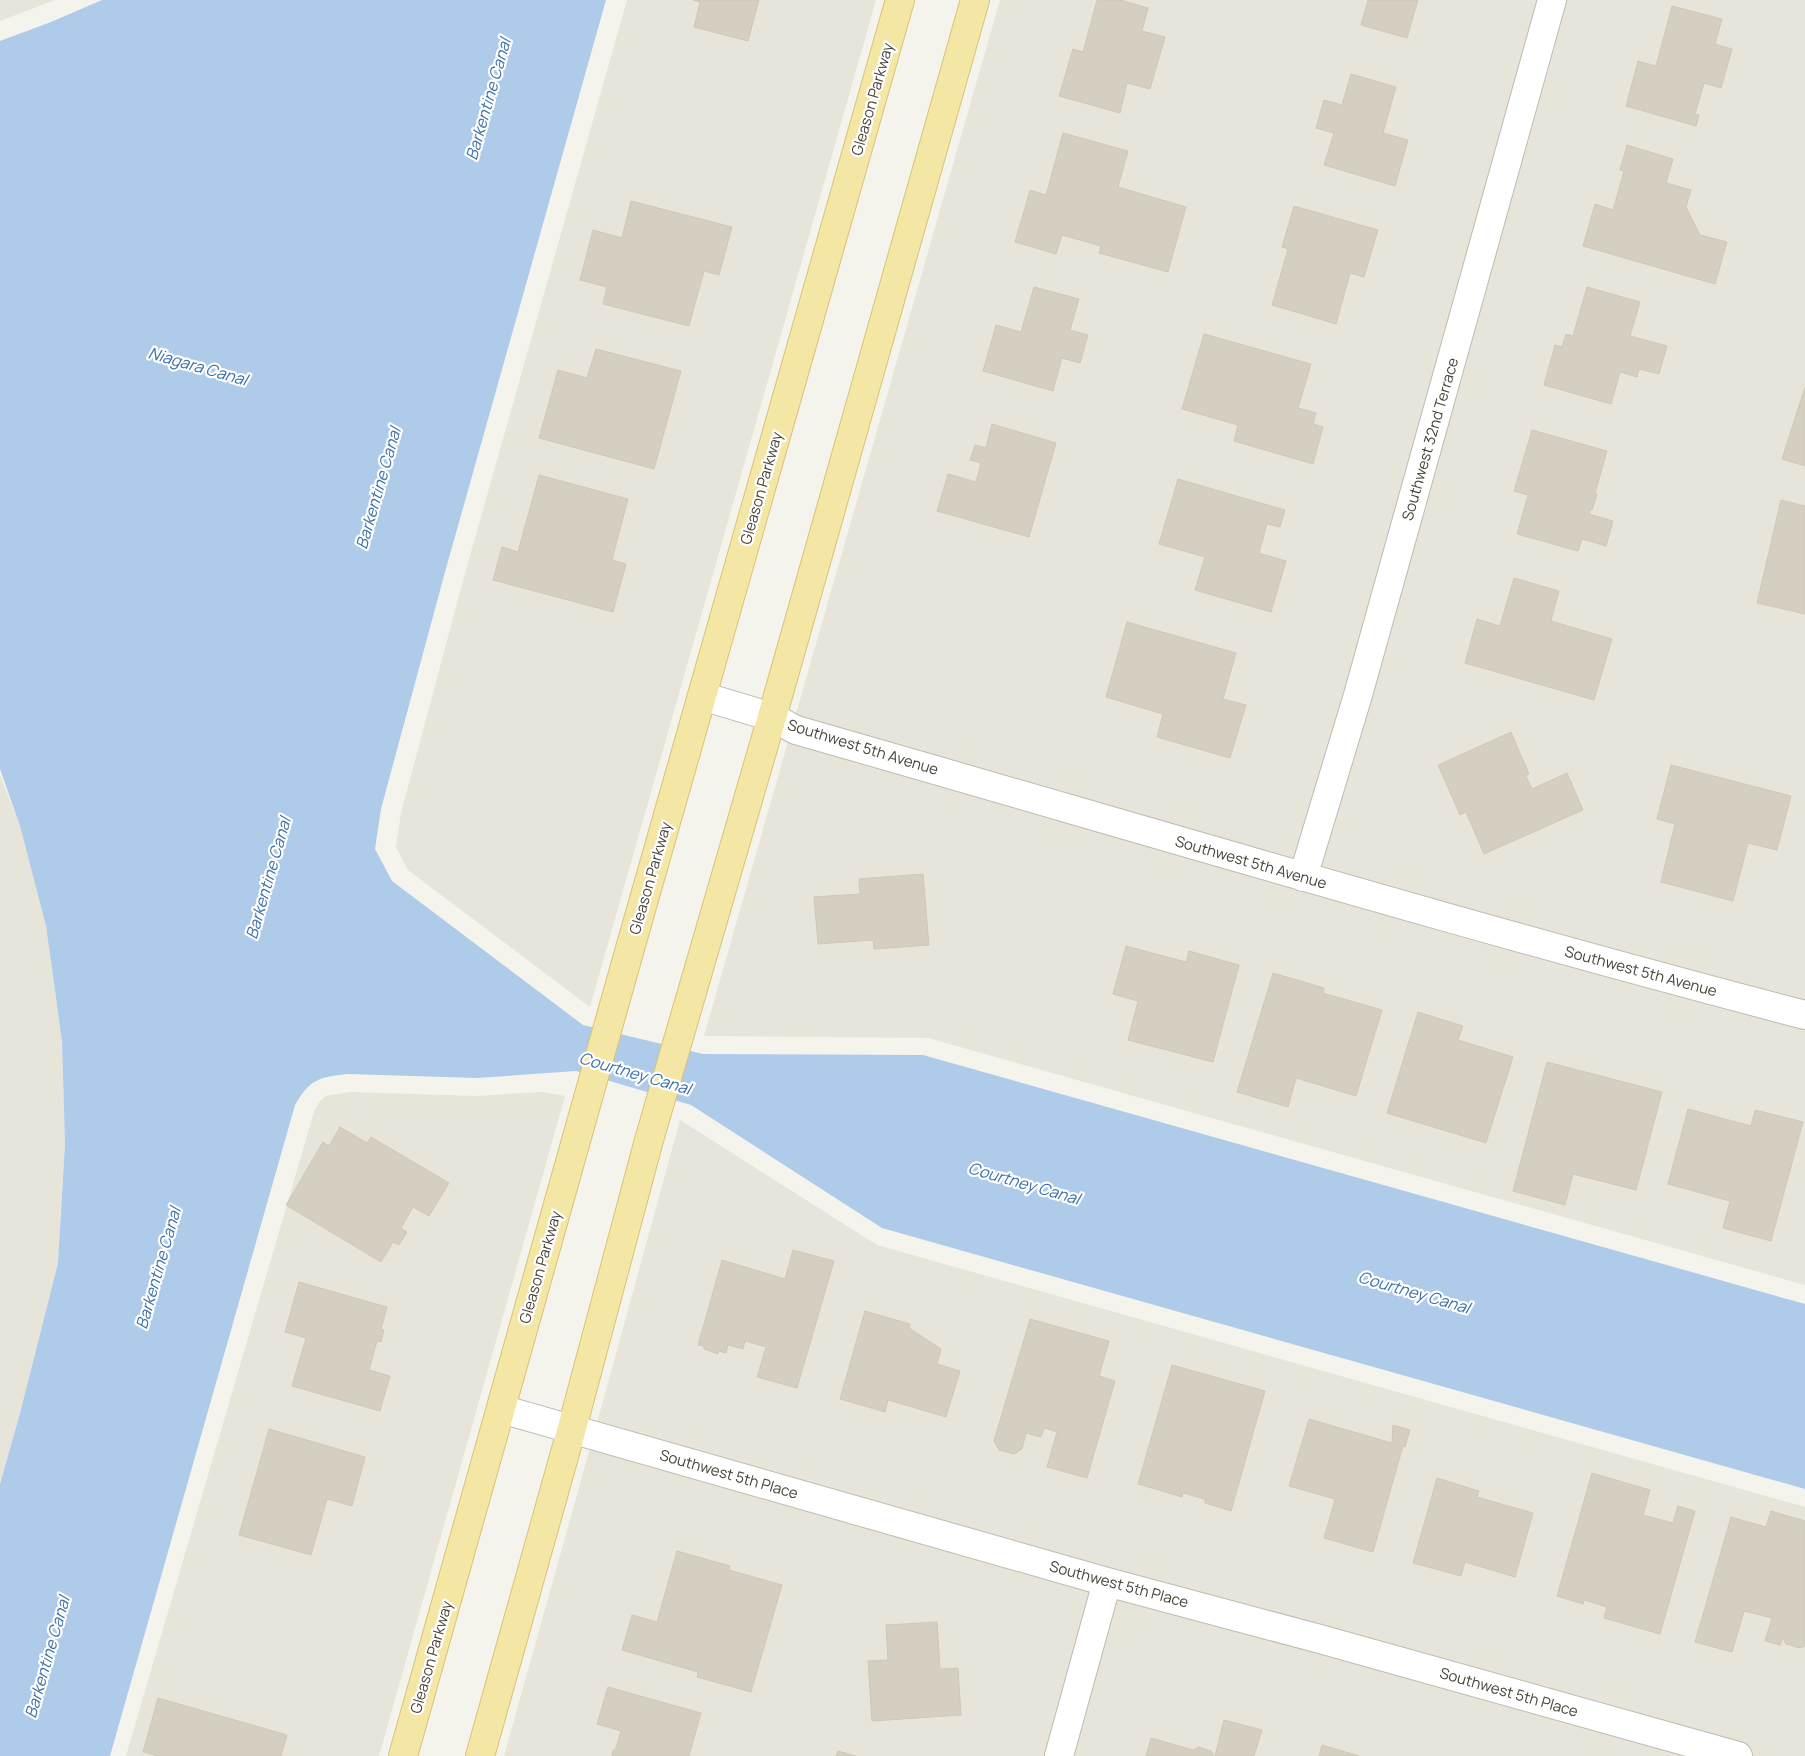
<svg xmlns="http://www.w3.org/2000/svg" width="1805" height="1756" font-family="Manrope,sans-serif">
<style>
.residential{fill:#e7e5da}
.water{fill:#afcbea}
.building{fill:#d5cfc2;stroke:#cfc8b6}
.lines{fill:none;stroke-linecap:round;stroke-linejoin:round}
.minor-casing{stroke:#bfbbaf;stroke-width:30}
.major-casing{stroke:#d8c576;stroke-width:30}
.minor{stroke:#fff;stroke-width:28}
.major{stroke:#f4e6a5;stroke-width:28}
.labels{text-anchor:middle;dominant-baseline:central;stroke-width:4.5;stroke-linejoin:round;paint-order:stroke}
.street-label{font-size:15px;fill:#48443a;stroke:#fff}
.water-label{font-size:16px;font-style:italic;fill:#3d70a9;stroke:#fff}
</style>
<rect width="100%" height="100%" fill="#f4f3ec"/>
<path class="residential" d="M0,0H55L0,21Z
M627,0H876L590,1007L408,870L396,847L401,813L464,577Z
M1000,0H1805V1285L928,1038L704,1036Z
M0,775L20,826L46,926L62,1041L65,1144L58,1263L19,1417L0,1484Z
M350,1092L477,1096L543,1092L565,1096L379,1756H126L314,1112L319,1102L326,1096Z
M680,1120L877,1245L1805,1507V1756H504L594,1434Z"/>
<path class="water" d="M102,0H606L445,572L381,809L375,849L392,881L583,1025L703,1054L923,1055L1805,1304V1489L882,1228L691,1105L576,1071L477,1078L348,1074C319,1077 310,1079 295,1105L110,1756H0V1484L19,1417L58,1263L65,1144L62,1041L46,926L20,826L0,769V41L51,22Z"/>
<path class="building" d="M693,0H759L748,41L694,27L700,2Z
M1097,0H1120L1148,8L1142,31L1165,37L1150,89L1127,83L1120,113L1059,96L1073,49L1083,52Z
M1368,0H1418L1407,38L1361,25Z
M1672,6L1722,19L1715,44L1732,49L1721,88L1704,83L1695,114L1699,115L1696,126L1626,106L1638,61L1656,66Z
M1351,74L1396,87L1383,133L1408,140L1395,186L1324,165L1334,133L1316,128L1324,100L1342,105Z
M1063,133L1128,151L1118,187L1186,207L1168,272L1099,253L1101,246L1062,235L1056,254L1015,242L1030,190L1046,195Z
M1627,145L1673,159L1666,183L1691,190L1686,207L1700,235L1727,242L1715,284L1583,246L1595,204L1613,210L1624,171L1620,170Z
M631,201L732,227L719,275L704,271L689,326L603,304L607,287L580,280L593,230L622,238Z
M1294,206L1378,230L1364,277L1350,273L1336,324L1272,305L1288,249L1282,247Z
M1034,287L1079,299L1070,330L1088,335L1080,363L1062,358L1053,391L983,371L996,325L1021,332Z
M1587,287L1640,302L1630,336L1667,346L1659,374L1639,369L1637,377L1620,372L1611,404L1544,385L1555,345L1562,347L1566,334L1573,336Z
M1204,334L1311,364L1298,408L1316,413L1313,424L1323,427L1313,464L1234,441L1238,425L1182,409Z
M596,349L681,371L654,469L539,438L558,370L587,378Z
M1805,387V466L1782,459Z
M992,424L1056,443L1029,537L937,511L948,474L976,482L981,463L970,460L975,445L986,448Z
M1532,430L1607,451L1595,493L1597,494L1592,510L1590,509L1589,514L1613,521L1606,546L1582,539L1578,551L1517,534L1528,495L1514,491Z
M539,475L628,499L612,560L626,564L613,612L493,580L502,547L518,552Z
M1178,479L1285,510L1280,527L1267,524L1259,553L1286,561L1271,612L1195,590L1205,557L1159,544Z
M1781,500L1805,506V614L1757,603Z
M1514,578L1559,591L1551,621L1612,639L1594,700L1465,663L1477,619L1500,626Z
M1127,622L1236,653L1223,699L1246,705L1230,758L1157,737L1163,714L1106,697Z
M1511,732L1529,774L1526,776L1532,789L1567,773L1583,810L1484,854L1466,812L1460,815L1438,765Z
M1671,765L1791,796L1777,850L1748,843L1733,901L1661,882L1675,824L1657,819Z
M923,874L929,945L874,949L873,940L818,944L814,897L860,894L859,879Z
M1126,946L1186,962L1189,951L1239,965L1213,1062L1128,1040L1138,1001L1113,994Z
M1273,973L1324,988L1323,993L1382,1010L1356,1096L1296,1078L1288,1107L1237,1092Z
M1418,1012L1463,1026L1458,1040L1513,1057L1486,1143L1387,1113Z
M1547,1062L1662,1092L1636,1190L1573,1174L1565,1205L1513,1191Z
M1688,1109L1751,1126L1755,1110L1803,1122L1771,1241L1723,1228L1730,1201L1668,1184Z
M340,1127L367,1143L371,1137L449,1183L429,1216L413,1207L401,1228L407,1232L399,1245L393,1242L381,1262L286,1205L323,1142L329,1146Z
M793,1250L834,1261L797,1388L757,1377L766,1347L745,1341L743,1349L728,1345L726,1353L719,1351L718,1354L704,1349V1346L698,1345L722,1260L785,1279Z
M299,1282L387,1307L381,1329L384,1330L381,1342L377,1341L369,1370L390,1376L380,1411L292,1386L306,1338L285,1332Z
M865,1311L910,1324L909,1328L941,1349L937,1364L960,1371L946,1417L888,1400L885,1412L840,1399Z
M1030,1319L1109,1341L1099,1376L1115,1381L1087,1478L1047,1467L1057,1432L1044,1428L1041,1437L1026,1433L1022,1449L1014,1454L999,1450L994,1441Z
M1172,1365L1265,1391L1231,1511L1205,1503V1499L1183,1493L1182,1497L1138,1484Z
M1309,1419L1392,1443L1393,1425L1410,1430L1405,1447L1403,1446L1373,1552L1324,1538L1335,1499L1289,1486Z
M269,1429L365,1457L352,1506L327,1499L311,1555L239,1535Z
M1592,1473L1650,1490L1643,1515L1673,1523L1678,1506L1695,1511L1660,1634L1604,1618L1607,1607L1584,1600L1583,1604L1557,1596Z
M1437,1478L1479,1491L1477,1497L1533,1513L1515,1577L1465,1562L1461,1576L1413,1563Z
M1771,1511L1805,1521V1646L1800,1648L1786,1644L1783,1638L1780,1645L1765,1641L1772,1618L1744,1611L1732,1652L1695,1642L1731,1517L1766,1527Z
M677,1551L730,1566L729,1570L782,1585L751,1692L697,1677L698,1672L622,1650L632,1615L657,1622Z
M937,1622L940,1669L958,1668L961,1715L872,1721L868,1661L888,1660L886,1625Z
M608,1687L701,1713L689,1756H612L613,1750L615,1751L621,1731L597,1724Z
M158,1698L287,1735L281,1756H158L143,1752Z
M1224,1720L1262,1730L1254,1756H1215Z
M1151,1738L1193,1750L1199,1747L1211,1751L1214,1756H1146Z
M1322,1745L1359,1756H1319Z
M838,1751L856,1756H836Z"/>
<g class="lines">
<g class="minor-casing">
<path id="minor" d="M702,696L772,717L796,730C1132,826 1467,927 1805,1015
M1303,877L1358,695L1552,0
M501,1409L1107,1582L1320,1639L1738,1756
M1059,1756L1107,1582"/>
</g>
<g class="major-casing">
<path id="major" d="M403,1756L631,945L900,0
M480,1756L572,1428L649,1140L772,717L975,0"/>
</g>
<use href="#minor" class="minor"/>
<use href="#major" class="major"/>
</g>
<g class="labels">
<g class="street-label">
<text transform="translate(872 99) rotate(-74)">Gleason Parkway</text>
<text transform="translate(1430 439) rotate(-74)">Southwest 32nd Terrace</text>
<text transform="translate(761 488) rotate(-74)">Gleason Parkway</text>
<text transform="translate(863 747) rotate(17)">Southwest 5th Avenue</text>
<text transform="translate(1251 862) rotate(16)">Southwest 5th Avenue</text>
<text transform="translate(650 878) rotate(-74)">Gleason Parkway</text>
<text transform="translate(1641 971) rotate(15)">Southwest 5th Avenue</text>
<text transform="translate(540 1267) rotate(-74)">Gleason Parkway</text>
<text transform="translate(729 1474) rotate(16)">Southwest 5th Place</text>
<text transform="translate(1119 1584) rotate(15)">Southwest 5th Place</text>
<text transform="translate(431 1657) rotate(-74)">Gleason Parkway</text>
<text transform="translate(1509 1692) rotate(16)">Southwest 5th Place</text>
</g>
<g class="water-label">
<text transform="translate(488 99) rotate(-74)">Barkentine Canal</text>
<text transform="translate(198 366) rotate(16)">Niagara Canal</text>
<text transform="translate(378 488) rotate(-74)">Barkentine Canal</text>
<text transform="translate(268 878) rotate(-74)">Barkentine Canal</text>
<text transform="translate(635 1073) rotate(16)">Courtney Canal</text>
<text transform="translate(1024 1183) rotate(16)">Courtney Canal</text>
<text transform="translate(158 1268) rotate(-74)">Barkentine Canal</text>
<text transform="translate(1414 1292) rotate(16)">Courtney Canal</text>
<text transform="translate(47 1657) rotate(-74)">Barkentine Canal</text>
</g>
</g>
</svg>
